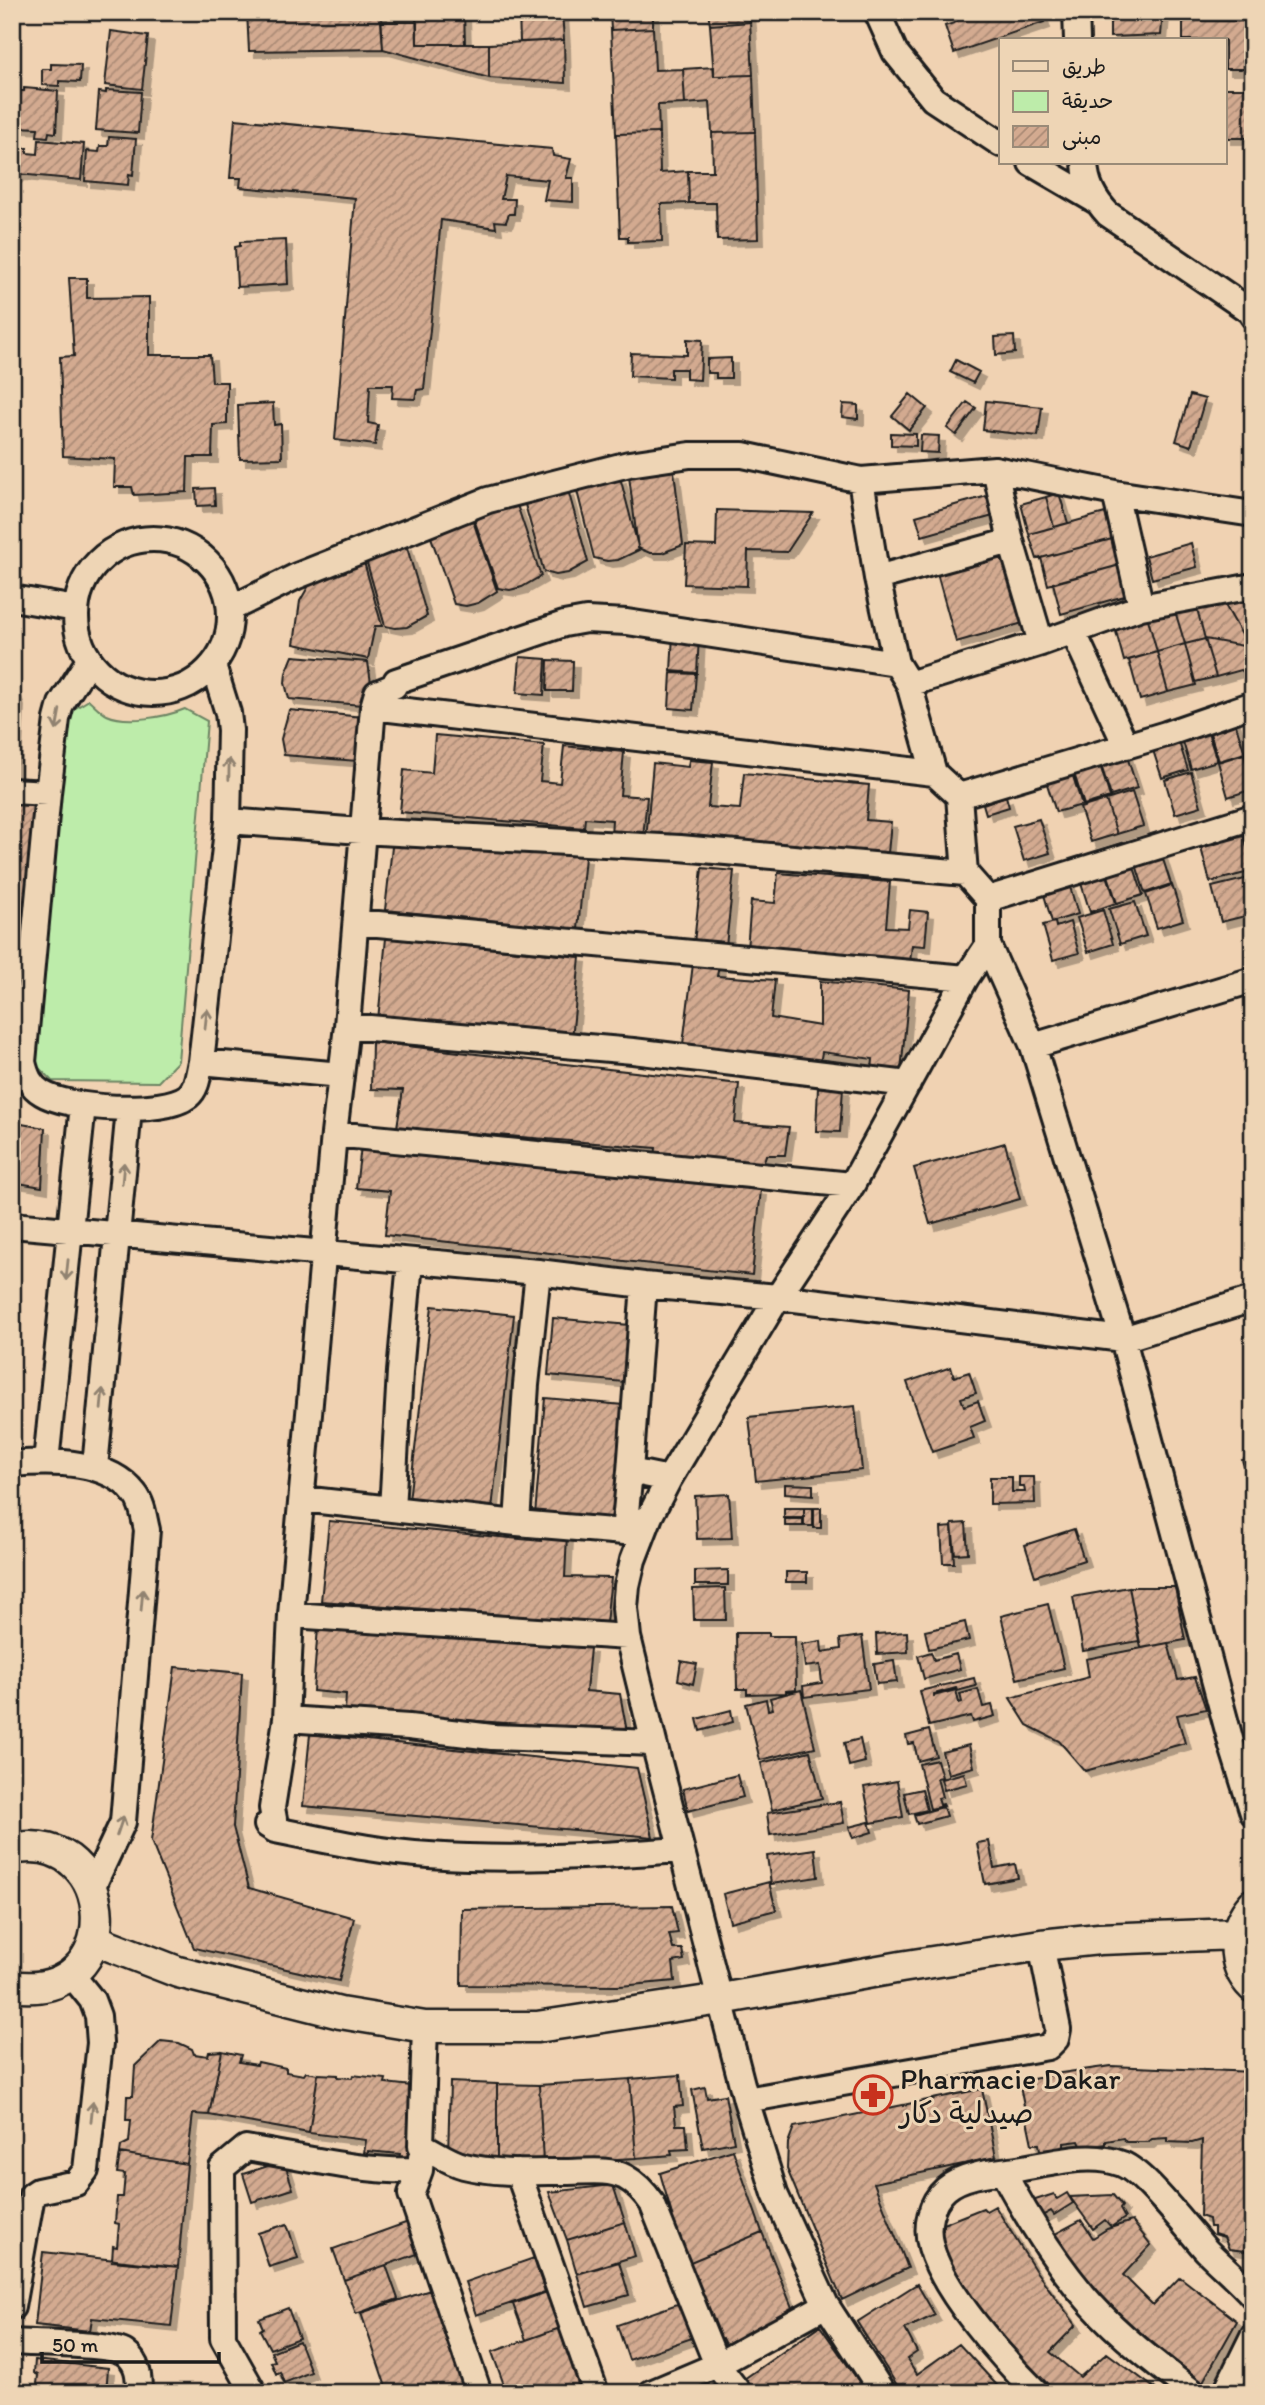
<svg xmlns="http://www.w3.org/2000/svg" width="1265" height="2405" font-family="Itim,'Playpen Sans Arabic',sans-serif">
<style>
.park{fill:#bdecaa;stroke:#6c8463;stroke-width:2}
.building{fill:url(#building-hatch);stroke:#1c1c1c;stroke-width:2;filter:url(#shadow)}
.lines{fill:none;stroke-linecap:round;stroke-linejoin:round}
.minor-casing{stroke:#1c1c1c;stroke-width:30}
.tertiary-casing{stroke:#1c1c1c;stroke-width:35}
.minor{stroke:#eed5b5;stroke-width:24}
.tertiary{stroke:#eed5b5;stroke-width:30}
.oneway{stroke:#908270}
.labels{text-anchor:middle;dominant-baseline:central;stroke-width:6;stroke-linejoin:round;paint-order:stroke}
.poi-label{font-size:30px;fill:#1c1c1c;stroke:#eed5b5;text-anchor:start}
</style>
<defs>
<pattern id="building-hatch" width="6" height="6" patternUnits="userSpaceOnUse" patternTransform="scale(1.75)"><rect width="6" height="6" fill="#d3aa90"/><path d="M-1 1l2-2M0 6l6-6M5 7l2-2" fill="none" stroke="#aa8a75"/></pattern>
<filter id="shadow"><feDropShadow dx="6" dy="6" stdDeviation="0" flood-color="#0004"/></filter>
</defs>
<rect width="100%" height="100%" fill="#f0d2b2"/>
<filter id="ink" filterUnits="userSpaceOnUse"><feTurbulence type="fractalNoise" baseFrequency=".0143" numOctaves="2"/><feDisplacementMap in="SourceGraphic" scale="14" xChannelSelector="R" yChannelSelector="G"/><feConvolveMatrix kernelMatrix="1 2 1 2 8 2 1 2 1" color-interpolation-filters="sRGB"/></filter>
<g filter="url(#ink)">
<path class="park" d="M89,700C95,705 101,712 107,715C126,724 166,717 185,709L207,721L178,1061L158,1082L52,1081L35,1064L69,712Z"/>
<path class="building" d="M247,12H381L383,49L249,51Z
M416,12H464L465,44H417Z
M519,12H562L564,40L520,42Z
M610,12H653V28L611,30Z
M708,12H749L750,22L710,25Z
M953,12H1041L1044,22L954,53L945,26L957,22Z
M1116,12H1163L1161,35L1110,37V20L1116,18Z
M1183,20L1252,21L1253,58L1243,59L1245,69H1225V40H1183Z
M381,22H417V44H489V78L383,49Z
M750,22L753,75L714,76L710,25Z
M653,28L655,70L683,69L685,104L658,105L659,133L616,134L611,30Z
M111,31L148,36L142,89L105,85Z
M564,40L565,83L489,78V44Z
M51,64L81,65L80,82L59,81V86L42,85V69H51Z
M714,67V76L753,75L755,132L712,133L710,102L685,104L683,69Z
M24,88L58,91L56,133L49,132L48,137L37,136L38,128L18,127L19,91H24Z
M1225,88H1253V138H1225Z
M106,90L141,92L138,133L96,130L99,92L106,93Z
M235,119L552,149L553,156L571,159L566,178H573V202L544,200L548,180L506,176L501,199H515L514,214H509L506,222L495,221L496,228L441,220L424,389L417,390L415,399L392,398L393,385H370L368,423L378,425L375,445L335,440L355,198L240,187L241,178H230Z
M755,132L758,239L717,240L716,203H689L688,171H713L712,133Z
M659,133L660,173L688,171L689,203L661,204L662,241L628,242V237H620L616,134Z
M109,137L136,139L133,175L129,174L128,185L85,181L87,151L99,152L100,146H108Z
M39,140L84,144L81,180L18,174L12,180V157L15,156L16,148H27V153L38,154Z
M286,240L288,284L237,287L235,247L240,246V242Z
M69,278H87V298L149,297V355H210L212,382H227V424L213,425L212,457H188L187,492L134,495L132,487H114L115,459L63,456L60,357L74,356Z
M1014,336L1015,353L996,355L995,337Z
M687,339L702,340L700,380L686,379V369H671V378L630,376L631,353L687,355Z
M731,358V378H716V373H707V359Z
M956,360L979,372L973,383L950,372Z
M910,394L927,408L909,430L892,416Z
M1190,395L1205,399L1191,446L1176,441Z
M986,401L1042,407L1038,436L983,430Z
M967,402L976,408L956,435L947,428Z
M273,403L274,425L281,424L282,458L240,459L238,405Z
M843,404L858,405V419L842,417Z
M891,433L916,434V446L891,445Z
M921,435L939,436L938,453L920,452Z
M665,469L674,471L683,545L662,553H650L638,548L629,476Z
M620,477L639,550L618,560L607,561L594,558L576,487Z
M214,488L215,505L197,506L196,489Z
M568,490L588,562L568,573L556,575L544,572L524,501Z
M1059,493L1068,523L1054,527L1046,497Z
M987,496L993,516L922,536L916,516Z
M1046,497L1054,527L1029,534L1021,504Z
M508,505H517L541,576L522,587L510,590L498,588L474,519Z
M717,510L813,513L787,552L748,551L747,586L684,584L686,545L716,546Z
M1105,513L1112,539L1037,559L1029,534Z
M464,521H473L497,591L478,603L466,606L454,604L430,534Z
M1112,539L1120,565L1048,585L1041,558Z
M1191,543L1197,567L1152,579L1146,556Z
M406,544L427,616L407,627L395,628L385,626L365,556Z
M1002,547L1023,623L956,642L935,566Z
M362,555L382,626H375L368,659L294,644L300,601L312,580Z
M1120,565L1128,595L1061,614L1053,583Z
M1246,591L1253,603V646L1249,647L1221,598Z
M1221,598L1249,647L1205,639L1196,605Z
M1196,605L1205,639L1185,644L1175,611Z
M1175,611L1185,644L1157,652L1148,619Z
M1148,619L1157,652L1124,661L1115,628Z
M673,634L699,636L697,673L671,671Z
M1205,639L1249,647L1253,662V679L1241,670L1216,677Z
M1205,639L1216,677L1195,682L1185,644Z
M1185,644L1196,685L1168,692L1157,652Z
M1157,652L1168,692L1140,700L1129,660Z
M293,656L368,662L371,683L362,705L289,699L285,683L286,673Z
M520,657L546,659L544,695L517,693Z
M548,660L573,661L572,691H547Z
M671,673L696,674L693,710L669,708Z
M12,680L18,700L14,784H12Z
M289,710L363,717L357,761L284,755L281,739Z
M1234,719L1245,753L1219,761L1208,727Z
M1206,727L1217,761L1191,769L1181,735Z
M435,735L544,745L540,781L560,783L564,746L624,752L620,795L647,797L643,838L611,835L612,820L585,818L584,828L400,812L404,770L432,773Z
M1177,736L1188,770L1162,778L1151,744Z
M1126,753L1137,788L1111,796L1100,762Z
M1244,754L1253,789L1228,797L1218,762Z
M689,760L713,762L708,807L740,809L744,773L869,785L866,820L891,822L888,853L744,840L743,849L646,840L653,763L688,767Z
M1099,762L1110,797L1084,805L1073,770Z
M1071,770L1082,805L1056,812L1045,778Z
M1191,772L1201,806L1175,814L1165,780Z
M1132,792L1143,826L1117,834L1106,800Z
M1006,796L1009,807L986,814L983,804Z
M12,797L39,799L23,1005L12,1004Z
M1106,800L1117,834L1091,842L1080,808Z
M1039,819L1050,853L1024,861L1013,826Z
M1244,836L1253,871L1210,882L1201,848Z
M393,838L585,857L578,929L385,910Z
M1160,850L1171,884L1145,893L1134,858Z
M1132,861L1143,895L1117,903L1106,869Z
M702,868L734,871L726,946L694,943Z
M1105,869L1116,903L1090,912L1079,877Z
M778,873L890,882L886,927L908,928L910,910L928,912L925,946L912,945L910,962L747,949L751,901L775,903Z
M1253,877V914L1221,922L1212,887Z
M1068,880L1078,914L1052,922L1042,888Z
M1172,885L1183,920L1157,928L1146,894Z
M1135,902L1146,936L1120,944L1109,909Z
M1103,910L1113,944L1088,952L1077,918Z
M1055,922L1056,927L1070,922L1079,953L1053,960L1043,925Z
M386,938L580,957L572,1039L378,1020Z
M693,964L719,966L717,976L775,980L771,1018L820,1026V981L909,990L901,1071L872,1070L873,1059L822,1052L820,1064L714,1052L715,1047L683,1044Z
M372,1042L739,1084L735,1123L789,1127L785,1155H766L763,1165L655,1158L656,1148L397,1127L403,1090L371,1089Z
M818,1087L843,1088L840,1132L816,1131Z
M12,1118L16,1123L45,1128L42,1187L12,1182Z
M1005,1143L1020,1199L930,1224L914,1168Z
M361,1146L761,1190L752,1275L385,1235L390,1191L356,1188Z
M432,1306L514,1315L492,1509L409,1500Z
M553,1318L629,1325L624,1382L548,1375Z
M951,1367L954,1377L969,1372L976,1393L961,1398L964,1406L978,1401L985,1421L970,1427L974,1438L932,1452L907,1382Z
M545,1398L623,1405L612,1522L535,1515Z
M855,1406L862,1470L756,1481L749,1417Z
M1253,1456V1486H1251L1242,1460Z
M990,1477H1012V1492H1025L1024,1486H1019V1477H1034L1035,1503L990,1504Z
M785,1484L813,1485V1495L785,1493Z
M729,1494L732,1538L697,1539L695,1496Z
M784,1508H804V1518H784Z
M804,1508H813V1526H804Z
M814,1508H821V1528H814Z
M785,1519H803V1526H785Z
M329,1521L541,1541L539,1532L567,1534L565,1577L611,1578L606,1623L321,1601Z
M966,1523L968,1553L955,1554L952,1524Z
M952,1527L954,1563H943L941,1528Z
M1074,1529L1084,1560L1035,1576L1025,1545Z
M728,1570V1585H695V1571Z
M786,1572H807V1582H786Z
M1129,1587L1139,1641L1083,1651L1073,1597Z
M1129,1587H1175L1185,1640L1141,1648Z
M725,1588L726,1620H694L693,1589Z
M1048,1604L1064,1668L1017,1679L1001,1616Z
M965,1622L969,1640L929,1649L925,1631Z
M318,1627L590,1648L586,1691L620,1694L627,1732L345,1711L346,1694L313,1691Z
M907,1632L908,1652L877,1654L876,1634Z
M736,1633H769V1636H795L796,1690L786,1691V1693L747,1694V1689H737Z
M862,1636L869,1689L804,1697L803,1686L822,1683L820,1665L805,1667L802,1644L821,1641L822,1652L841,1649L840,1639Z
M1168,1643L1178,1680L1195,1677L1206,1709L1177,1715L1185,1743L1085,1771L1059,1741L1027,1725L1010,1698L1089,1677L1086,1659Z
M931,1652L934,1660L956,1654L960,1669L924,1679L918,1656Z
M681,1661L697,1664L693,1684L678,1680Z
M894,1661L897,1682L877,1684L874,1664Z
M175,1667L242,1673L233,1827L249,1888L354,1918L339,1981L194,1948L151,1841Z
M974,1678L976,1686L957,1691L956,1688L934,1694V1696L956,1690L959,1703L962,1702L960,1694L978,1689L983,1707L992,1705L995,1716L973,1722L971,1716L929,1726L920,1691Z
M801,1690L815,1747L760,1760L746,1704L766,1699L768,1710L773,1709L770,1698Z
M731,1710L733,1722L700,1731L697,1719Z
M929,1730L936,1756L918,1761L914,1743L908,1744L906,1736Z
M310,1734L637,1768L653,1837L303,1806Z
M860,1739L865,1762L849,1766L844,1743Z
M969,1745L974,1767L948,1774L942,1752Z
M810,1751L822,1798L772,1810L761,1763Z
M937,1760L942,1777L937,1778L942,1797L938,1798L940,1805L943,1804L944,1806L930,1809L919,1764Z
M964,1773L967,1784L944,1790L941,1779Z
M737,1775L743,1797L688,1811L683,1789Z
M897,1781L903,1817L871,1823L864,1787Z
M922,1789L927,1810L909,1814L904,1793Z
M840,1802L844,1823L770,1835L767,1813Z
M943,1807L946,1816L917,1824L914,1815Z
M869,1822L872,1832L853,1838L849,1827Z
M989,1841L994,1868L1015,1864L1018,1878L985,1884L977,1843Z
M815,1849L818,1877L771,1884L767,1856Z
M769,1882L776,1910L730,1922L723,1894Z
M672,1906L678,1933L669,1934L673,1949H682L684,1960L673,1962L675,1981L620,1986L461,1985L462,1909Z
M161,2041L179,2043L192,2049L194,2054L208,2056L209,2052L222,2051L209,2115L193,2114L187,2164L120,2153L121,2146L129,2142L131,2120H126L127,2096H133L135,2066Z
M222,2051L241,2055L239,2062L257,2065L258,2062L286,2068V2072L304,2075L306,2072L318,2074L309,2133L209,2115Z
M1111,2066L1253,2072V2252L1229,2249L1224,2237L1214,2234V2227H1210L1209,2219L1200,2216L1202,2140L1192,2143L1167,2142V2138L1152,2139L1148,2142H1126L1123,2138L1106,2141V2144L1082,2148L1079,2141L1064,2143V2149L1040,2150L1039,2144H1032L1019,2082L1061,2073Z
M318,2074L338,2075V2077L352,2078L353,2075L386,2079L385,2083L420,2087L413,2154H409L408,2160L399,2159L400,2154L368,2151V2154L364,2153L366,2140L309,2133Z
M680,2075L683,2106L674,2107L676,2125H686L688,2149L671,2150L672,2155L636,2158L630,2079Z
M630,2079L636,2158L543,2163L539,2085Z
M450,2082L497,2084V2160L448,2156Z
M497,2084L539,2085L543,2163L497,2160Z
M705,2087L707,2098L725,2095L734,2142L703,2148L692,2090Z
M982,2089L996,2157L874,2183L908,2268L842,2300L787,2169L788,2143L794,2127Z
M733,2150L762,2232L688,2263L678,2236L660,2173Z
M120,2153L187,2164L178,2267L112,2261L113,2246L117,2247L119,2224L115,2223L117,2197H123L125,2174L117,2173Z
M284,2161L293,2189L252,2202L243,2174Z
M613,2185L625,2222L567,2240L549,2192Z
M1067,2193L1073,2203L1054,2215L1051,2211L1040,2217L1029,2202L1054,2194L1057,2199Z
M1113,2195L1122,2206L1120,2209L1125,2218L1111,2227L1105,2220L1093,2229L1070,2197Z
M995,2206L1035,2270L1076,2325L1050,2352L1080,2377L1107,2353L1161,2393H1044L939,2257V2230H943V2224L983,2208L986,2211Z
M1081,2220L1093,2238L1107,2229L1132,2221L1151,2245L1123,2275L1153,2305L1180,2277L1237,2321L1200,2387L1101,2300L1074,2267L1053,2235Z
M411,2221L423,2252L344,2280L333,2249Z
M625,2222L635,2256L577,2274L567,2240Z
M287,2224L298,2258L269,2267L258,2233Z
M762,2232L793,2310L728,2349L723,2338L717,2340L688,2263Z
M43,2252L178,2267L171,2326L92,2318L90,2331L35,2325Z
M534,2258L545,2292L476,2315L465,2282Z
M619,2262L629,2295L587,2307L577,2274Z
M386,2265L398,2299L356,2314L344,2280Z
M917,2284L935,2315L905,2329L917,2352L907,2359L917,2374L959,2344L1004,2393H902L857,2322Z
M439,2287L475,2393H388L361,2313Z
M550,2291L563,2327L526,2340L513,2304Z
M683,2302L695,2337L629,2360L617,2325Z
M288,2308L299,2338L270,2349L260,2330L263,2328L259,2319Z
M820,2326L867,2393H754L744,2379Z
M563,2327L586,2393H507L492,2352Z
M299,2341L311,2372L284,2383L280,2372L276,2374L271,2362L275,2361L271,2352Z
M35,2360L108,2368L106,2393H36L38,2375L34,2373Z"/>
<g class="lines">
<g class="minor-casing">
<path id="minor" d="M877,12L895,52L933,99L1001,144
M1076,12L1077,40
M1031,163L1096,201
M1085,163C1086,184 1094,199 1108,214L1250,311L1253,316
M995,469L1011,541L1041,643
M861,480L877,578L896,663L909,684L934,773L959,796L965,873L988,899V945L1033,1046L1123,1339L1232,1746L1253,1813
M1115,493L1141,607
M76 616a77 77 0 1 1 154 0a77 77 0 1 1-154 0Z
M877,578L1011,541
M12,598L76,609
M230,609L297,576L488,500L629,464L690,455H743L861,480L995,469L1115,493L1253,514
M1073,631L1126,746
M89,660L61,704L57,719L48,793L23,1062C26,1075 30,1086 42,1093C67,1109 164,1115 188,1096C198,1088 198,1073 201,1062L228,821L230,730L228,713L213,665
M909,684L1041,643L1141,607L1253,586
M373,707L934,773
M12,791L48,793
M959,796L1166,734L1253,704
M228,821L361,831L680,848L965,873
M988,899L1253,817
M356,922L966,978
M347,1026L633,1051L908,1084
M1033,1046L1253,980
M201,1062L341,1075
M334,1134L852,1185
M12,1225L538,1272L644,1285L778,1297L1123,1339L1253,1299
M644,1285L630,1471L669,1479
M46,1462L83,1105
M12,1464C51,1461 109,1459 135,1494C143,1504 144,1518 147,1530L123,1822L92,1888
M95,1467L129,1109
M302,1499L517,1523L624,1532L650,1516
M392,1509L400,1372L410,1262
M517,1523L526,1385L538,1272
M624,1532L630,1471
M291,1615L628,1637
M286,1719L409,1727L492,1737L654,1743
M681,1850C598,1856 512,1861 429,1855C377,1852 326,1840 275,1830L267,1825L274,1819L272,1808L286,1719L291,1615L334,1134L347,1026L373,707L377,693L394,686L396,681L564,624L586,620L627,622L896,663
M425,2027L421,2145C436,2152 448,2162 464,2166C497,2174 533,2172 566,2172C585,2172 608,2168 625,2177C636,2183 645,2193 652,2203L717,2365L739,2393
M746,2100L1048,2047L1056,2039L1058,2029L1041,1945
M421,2158L420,2170L411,2194L479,2393
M518,2172L596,2393
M1003,2172C1028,2219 1056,2265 1092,2305C1122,2338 1159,2366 1194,2393
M12,2307L32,2195L38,2191L76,2183L86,2170L100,2043L98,2016L92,2000L71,1974
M12,2342C34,2344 111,2343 125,2353C139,2363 139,2378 139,2393
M254,2393L223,2338L222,2168L246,2148C303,2157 362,2173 420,2170
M651,2393L717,2365L826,2305
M883,2393L826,2305L775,2194L746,2100L654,1743L628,1637L625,1608L627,1586L633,1560L650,1516L669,1479L778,1297L852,1185L966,978L988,945
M1037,2393C1003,2359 943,2292 931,2247C925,2227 930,2203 946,2189C963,2174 996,2172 1017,2169C1049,2164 1091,2151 1122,2164C1145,2173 1188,2230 1207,2251C1222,2266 1239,2280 1253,2296
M1225,2393L1253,2336"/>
</g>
<g class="tertiary-casing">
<path id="tertiary" d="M12,1849C121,1827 129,2004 12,1986
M1253,1904C1232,1927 1230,1964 1253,1987
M95,1940L178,1972L340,2013L425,2027H537L721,1999L901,1967L1041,1945L1099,1939L1237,1934"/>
</g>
<use href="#minor" class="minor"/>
<use href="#tertiary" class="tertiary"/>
</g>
<defs><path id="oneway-shaft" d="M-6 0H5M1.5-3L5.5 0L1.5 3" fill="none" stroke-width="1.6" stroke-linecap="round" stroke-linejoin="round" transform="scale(1.75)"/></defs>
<g class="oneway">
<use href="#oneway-shaft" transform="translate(58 720) rotate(100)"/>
<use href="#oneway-shaft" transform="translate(229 769) rotate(-89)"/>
<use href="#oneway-shaft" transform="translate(206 1019) rotate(-84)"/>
<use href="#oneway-shaft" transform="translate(123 1173) rotate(-85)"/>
<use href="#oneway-shaft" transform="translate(67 1270) rotate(96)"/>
<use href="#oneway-shaft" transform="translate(102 1399) rotate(-85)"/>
<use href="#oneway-shaft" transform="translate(142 1600) rotate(-85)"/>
<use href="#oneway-shaft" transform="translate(120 1826) rotate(-71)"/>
<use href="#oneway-shaft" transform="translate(92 2112) rotate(-84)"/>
</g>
</g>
<defs>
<g id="pharmacy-ring" transform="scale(2.0125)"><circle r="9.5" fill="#eed5b5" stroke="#c8321e" stroke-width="1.5"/><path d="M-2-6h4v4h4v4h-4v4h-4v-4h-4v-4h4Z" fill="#c8321e"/></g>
</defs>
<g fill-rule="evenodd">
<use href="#pharmacy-ring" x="873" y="2095"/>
</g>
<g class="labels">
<g class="poi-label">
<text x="900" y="2078">Pharmacie Dakar<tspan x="900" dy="34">صيدلية دكار</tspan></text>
</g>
</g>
<rect width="1265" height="2405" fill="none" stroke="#eed5b5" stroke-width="42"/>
<rect x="21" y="21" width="1223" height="2363" fill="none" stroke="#1c1c1c" stroke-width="2.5" filter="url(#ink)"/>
<rect x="999" y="38" width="228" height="126" fill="#eed5b5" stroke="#9a8b78" stroke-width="2"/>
<rect x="1013" y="61" width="35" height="10" fill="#eed5b5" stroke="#9a8b78" stroke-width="2"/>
<text x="1062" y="74" font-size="21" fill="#1c1c1c">طريق</text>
<rect x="1013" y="91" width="35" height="21" fill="#bdecaa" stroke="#9a8b78" stroke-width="2"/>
<text x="1062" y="108" font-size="21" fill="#1c1c1c">حديقة</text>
<rect x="1013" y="126" width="35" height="21" fill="url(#building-hatch)" stroke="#9a8b78" stroke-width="2"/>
<text x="1062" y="144" font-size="21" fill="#1c1c1c">مبنى</text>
<path d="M42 2352v10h177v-10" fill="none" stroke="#1c1c1c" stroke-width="3.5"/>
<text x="52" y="2352" font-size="21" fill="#1c1c1c" stroke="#eed5b5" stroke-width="5" paint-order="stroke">50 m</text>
</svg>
